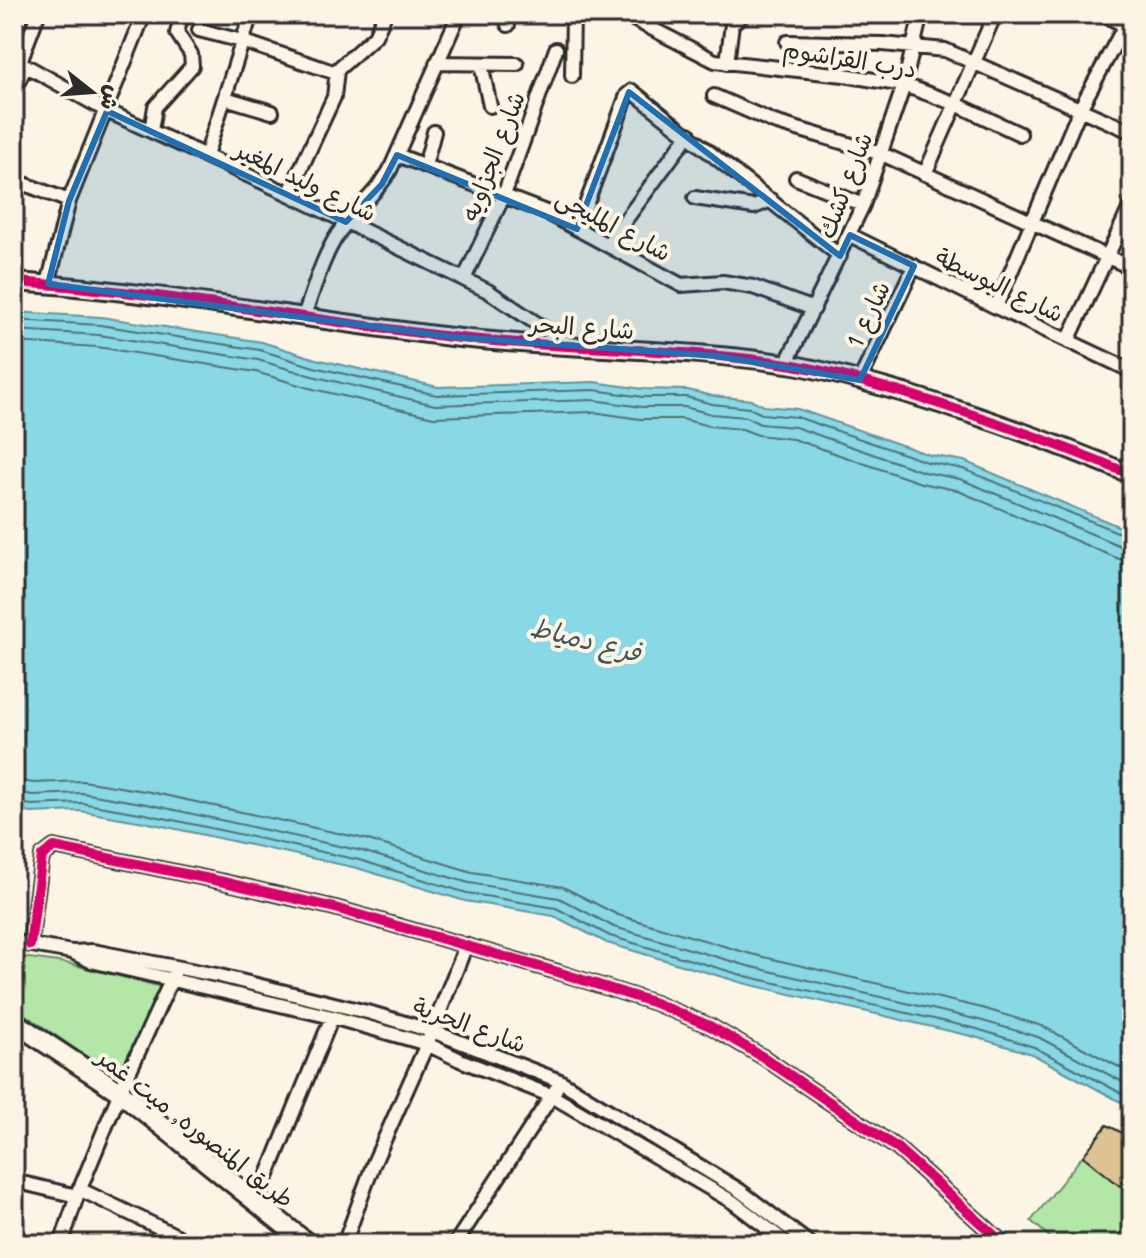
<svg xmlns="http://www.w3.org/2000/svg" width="1146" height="1258" font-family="Mali,'Playpen Sans Arabic',sans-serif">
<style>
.green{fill:#b2e7a8;stroke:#6e896a;stroke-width:2}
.water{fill:#89d8e6;stroke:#63939b;stroke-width:2}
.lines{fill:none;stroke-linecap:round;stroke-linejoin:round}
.shore{stroke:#517076;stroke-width:2}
.building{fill:#ddc292;stroke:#2b2b2b;stroke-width:2}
.minor-casing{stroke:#2b2b2b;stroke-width:18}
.tertiary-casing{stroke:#2b2b2b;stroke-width:22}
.secondary-casing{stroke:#2b2b2b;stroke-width:24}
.minor{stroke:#fcf5e5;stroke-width:12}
.tertiary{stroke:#fcf5e5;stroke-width:16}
.secondary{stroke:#fcf5e5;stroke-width:18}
.cycleway-casing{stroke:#fcf5e5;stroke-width:15}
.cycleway{stroke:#d6006c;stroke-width:10}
.marked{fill:#1f6fb2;fill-opacity:0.2;stroke:#1f6fb2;stroke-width:6;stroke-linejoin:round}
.labels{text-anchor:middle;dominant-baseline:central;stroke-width:8;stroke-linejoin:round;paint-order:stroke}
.street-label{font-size:24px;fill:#2b2b2b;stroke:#fcf5e5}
.water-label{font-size:26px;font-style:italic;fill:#42565a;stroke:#fcf5e5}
</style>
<rect width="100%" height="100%" fill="#fcf5e5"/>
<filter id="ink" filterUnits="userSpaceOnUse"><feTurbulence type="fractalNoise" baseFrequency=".0125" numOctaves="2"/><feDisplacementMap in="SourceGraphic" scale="16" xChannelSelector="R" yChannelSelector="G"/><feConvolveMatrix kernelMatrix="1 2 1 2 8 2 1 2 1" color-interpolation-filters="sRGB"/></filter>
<g filter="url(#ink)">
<path class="green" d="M14,956L66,963L162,987L122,1071L112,1074L14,1007Z
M1107,1125L1132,1138V1244H1058L1031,1221Z"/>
<path class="water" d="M14,312L101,317L262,342L316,359L438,387L594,382L643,389L688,390L713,396L752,400L764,406L798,409L930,455L964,461L1132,532V1108L1032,1054L975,1037L743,983L607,943L554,916L465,901L357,868L144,822L80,811L31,813L14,809Z"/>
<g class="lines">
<path class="shore" d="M14,320L100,325L260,350L314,367L437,395L594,390L643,397H686L712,404L749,408L762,414L797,417L927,462L963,469L1132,538
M14,330L99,335L258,360L312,376L435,405L593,400L642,407H685L711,414L746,417L760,424L795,427L924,472L960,479L1123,547L1132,548
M14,342L97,347L256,372L309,388L433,417L593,412L640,419H682L709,426L742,429L758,435L793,439L921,483L956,490L1119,559L1132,560
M14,780L34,783L83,781L150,792L365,839L472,872L563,887L618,915L751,954L982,1008L1042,1026L1132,1074
M14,792L33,795L82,793L147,804L362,851L469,883L559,898L614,927L748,966L979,1020L1038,1037L1132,1087
M14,802L32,805L81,803L145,814L359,860L467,893L556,908L610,936L745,976L977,1029L1034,1047L1132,1099"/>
</g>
<path class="building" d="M1107,1125L1132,1138V1172L1120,1186L1083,1156Z"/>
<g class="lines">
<g class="minor-casing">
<path id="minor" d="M505,14L508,25
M629,14L635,20L715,61L844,75L904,85L956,104L1020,134
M1101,14L1125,25
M199,30L242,41L336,73
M787,42L883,44L945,50L1132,132
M14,59L107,111L289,194L488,291L569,345
M20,62L38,14
M436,63L517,64
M727,63L732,24L743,14
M481,64L490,106
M572,76L573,14
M14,90L26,66
M714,96L774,122L882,154L1132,268
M225,98L272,112
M151,131L155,107L192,66L191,54L177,33L182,14
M397,155L546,212L681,285L723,282L753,287L814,309
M206,156L251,14
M425,166L434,132
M925,174L995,14
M796,178L863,205
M14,180L69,201
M289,194L334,97L337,70L375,36L385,14
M695,198L754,207L771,200
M577,229L627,95L632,91L840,256
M850,235L996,307L1132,371
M607,245L689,134
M464,279L504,195L556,49
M48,284L69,201L144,14
M996,307L1080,109L1131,14
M304,316C314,289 322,258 338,234C353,210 376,195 390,170L459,14
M1068,341L1132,203
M786,364L863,205L904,85L921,14
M860,380L914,266
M14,942L72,952L93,951L216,975L371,1013L432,1031L560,1081L739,1190L810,1244
M30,945L42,856L54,847L224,882L335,908L561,973L655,1003L710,1026L763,1057L897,1148L1004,1244
M72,952L91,961L332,1017L427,1044L460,1060L552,1096L733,1202L788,1244
M14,1181L77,1196
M79,1189L177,1236L179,1244
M256,1204L332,1017
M61,1244L77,1196L120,1092L174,974
M344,1244L373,1165L427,1044L466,945
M455,1244L556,1089"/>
</g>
<g class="tertiary-casing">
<path id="tertiary" d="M14,282C160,291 305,320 451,337C565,350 681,347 794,365C833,372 872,384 911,395C986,418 1059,444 1132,475"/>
</g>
<g class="secondary-casing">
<path id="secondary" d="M14,1022L120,1092L308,1244"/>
</g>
<use href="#minor" class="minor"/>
<use href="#tertiary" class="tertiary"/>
<use href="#secondary" class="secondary"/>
<g class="cycleway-casing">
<path id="cycleway" d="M14,282C160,291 305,320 451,337C565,350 681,347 794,365C833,372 872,384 911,395C986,418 1059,444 1132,475
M30,945L42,856L54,847L224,882L335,908L561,973L655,1003L710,1026L763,1057L897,1148L1004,1244"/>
</g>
<use href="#cycleway" class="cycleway"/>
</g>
</g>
<path class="marked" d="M629,92L840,256L850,235L914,266L860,380L717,356L453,337L48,284L69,201L107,111L346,222L382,184L397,155L577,229Z"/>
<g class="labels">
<g class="street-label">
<text transform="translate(850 58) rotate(9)">درب القراشوم</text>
<text transform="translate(492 156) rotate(-69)">شارع الجزاويه</text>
<text transform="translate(306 180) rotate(26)">شارع وليد المغير</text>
<text transform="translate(844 185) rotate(-69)">شارع كشك</text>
<text transform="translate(614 224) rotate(28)">شارع المليجى</text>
<text transform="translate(1000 284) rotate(26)">شارع البوسطة</text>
<text transform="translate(867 314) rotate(-65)">شارع 1</text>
<text transform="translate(582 326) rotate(4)">شارع البحر</text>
<text transform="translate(470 1024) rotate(20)">شارع الحرية</text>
<text transform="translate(196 1127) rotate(38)">طريق المنصوره, ميت غمر</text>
</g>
<g class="water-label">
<text transform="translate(586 639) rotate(14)">فرع دمياط</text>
</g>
</g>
<rect width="1146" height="1258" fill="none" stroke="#fcf5e5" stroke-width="48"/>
<rect x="24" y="24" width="1098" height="1210" fill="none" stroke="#2b2b2b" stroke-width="3" filter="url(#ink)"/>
<g transform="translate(92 92) rotate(107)" stroke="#fcf5e5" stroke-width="6" paint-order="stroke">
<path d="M0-6L14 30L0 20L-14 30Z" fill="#2b2b2b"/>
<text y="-12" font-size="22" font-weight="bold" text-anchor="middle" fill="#2b2b2b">ش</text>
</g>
</svg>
